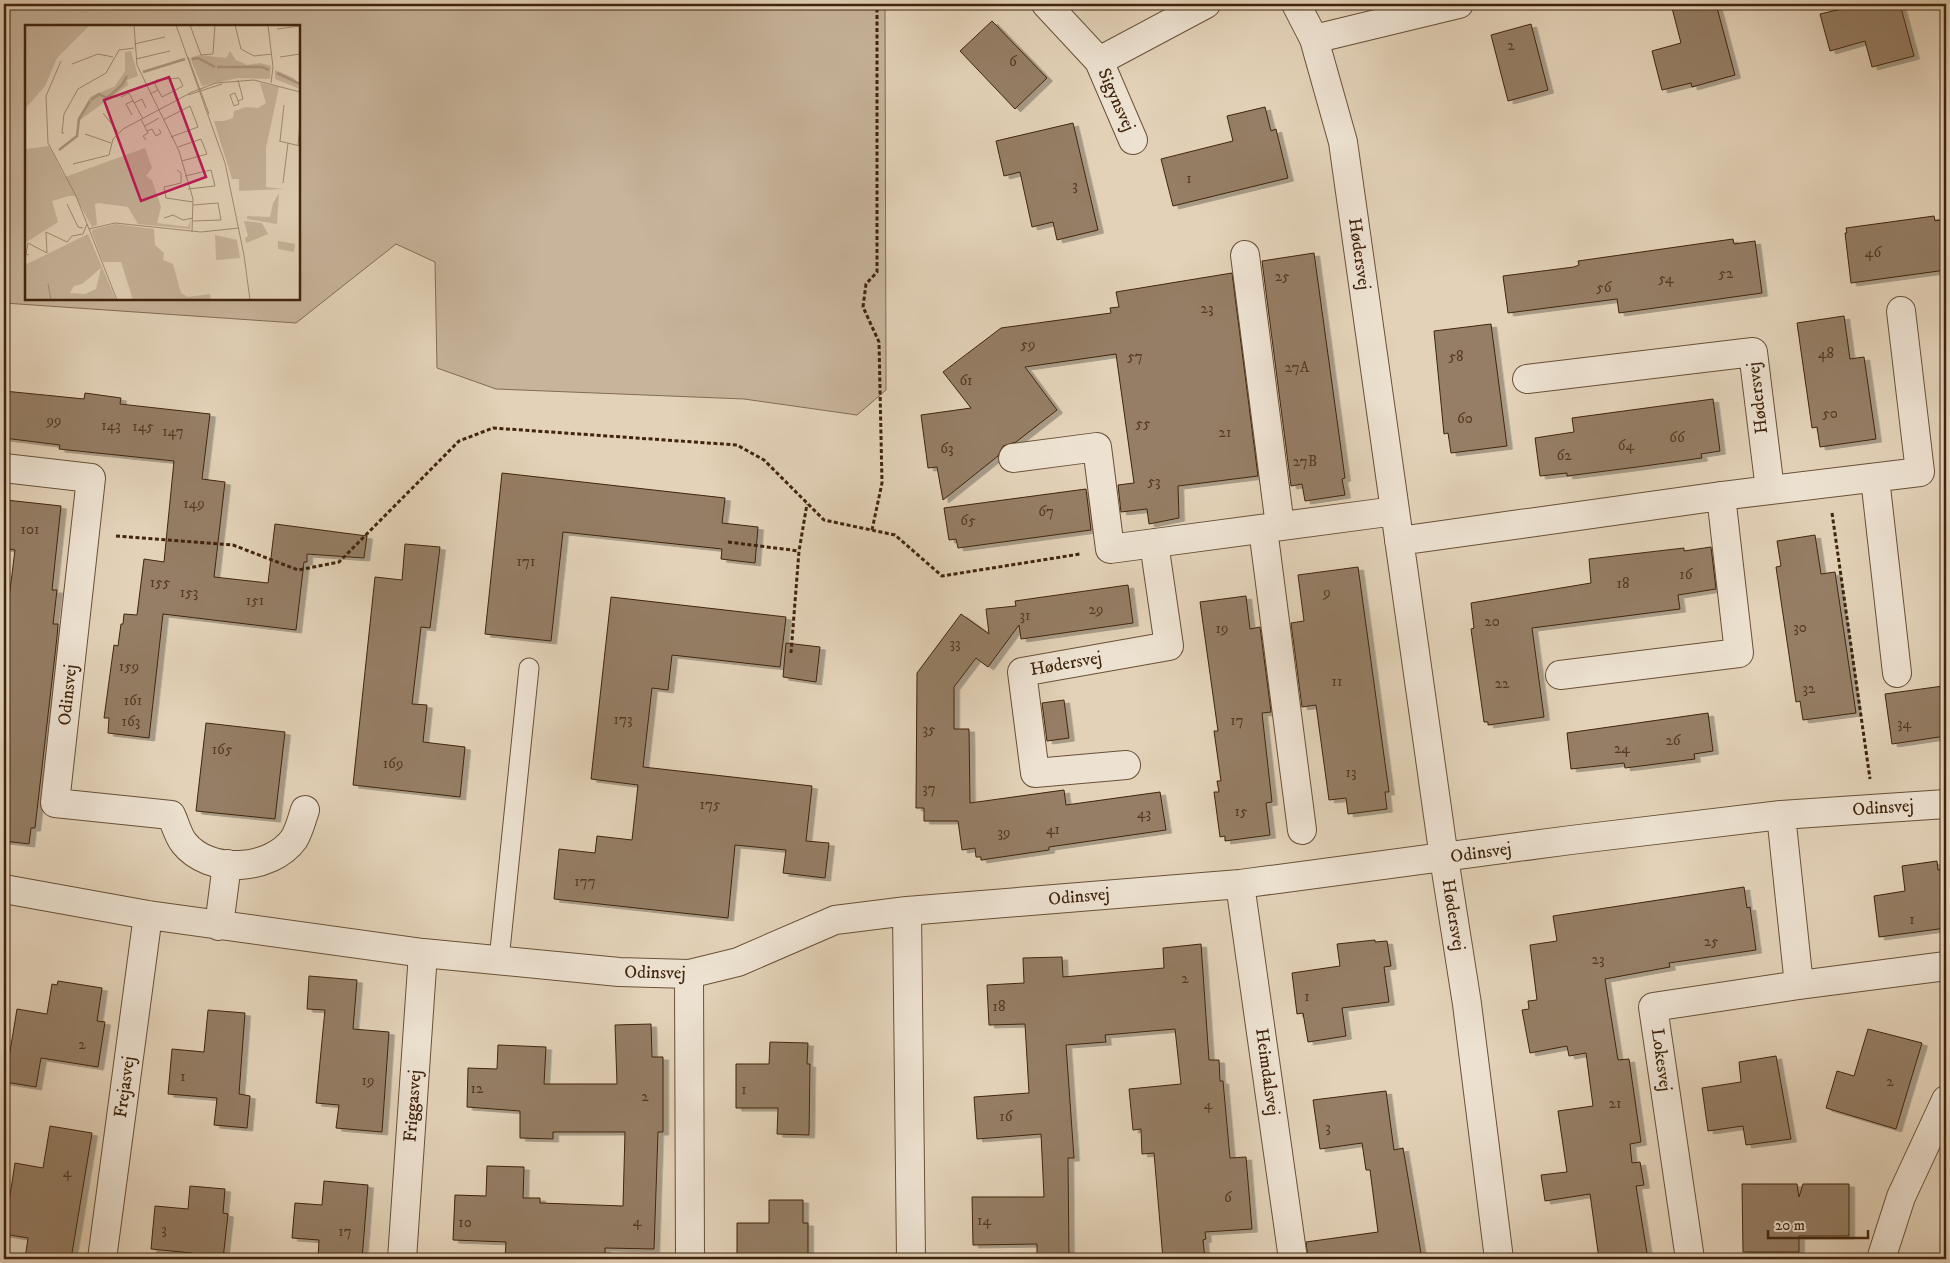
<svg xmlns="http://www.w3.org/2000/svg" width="1950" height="1263" font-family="'IM FELL DW Pica',serif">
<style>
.green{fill:#c7b49b;stroke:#846c54;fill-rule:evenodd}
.building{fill:#957e65;stroke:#40240c;filter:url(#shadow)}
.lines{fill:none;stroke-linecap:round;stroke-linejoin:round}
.service-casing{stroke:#695037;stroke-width:21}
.minor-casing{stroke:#695037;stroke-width:30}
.path{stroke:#40240c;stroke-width:3;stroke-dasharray:4 2.5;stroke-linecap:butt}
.service{stroke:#ede2d1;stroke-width:19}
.minor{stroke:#ede2d1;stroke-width:28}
.labels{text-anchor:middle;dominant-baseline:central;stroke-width:5;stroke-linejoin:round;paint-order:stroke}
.number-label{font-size:15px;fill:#553a22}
.street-label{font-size:18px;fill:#40240c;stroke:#ede2d1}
.inset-river{fill:none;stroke:#ac977e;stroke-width:2.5}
.inset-road{fill:none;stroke:#a28c73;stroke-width:1}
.view{fill:#c2185b;fill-opacity:0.15;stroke:#c2185b;stroke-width:2.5}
.inset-edge{fill:none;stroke:#40240c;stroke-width:2.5}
</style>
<defs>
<filter id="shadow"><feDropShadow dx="5.5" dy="3" stdDeviation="0" flood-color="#0004"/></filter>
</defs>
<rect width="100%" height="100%" fill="#e3d2b8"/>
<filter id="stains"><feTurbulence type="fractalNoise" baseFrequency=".004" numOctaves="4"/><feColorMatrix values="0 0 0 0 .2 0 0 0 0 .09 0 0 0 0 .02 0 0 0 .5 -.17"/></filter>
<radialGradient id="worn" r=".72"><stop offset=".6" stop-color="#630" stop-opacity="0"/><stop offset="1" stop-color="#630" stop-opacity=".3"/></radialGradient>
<path class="green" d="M4,4H885L886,390L857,415L744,399L496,389L437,368L435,262L396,244L296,323L4,303ZM299,26V299H26V26Z"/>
<path class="building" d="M1671,4H1716L1735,75L1692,87L1691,83L1662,90L1652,51L1681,43Z
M1863,4H1900L1914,56L1872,67L1865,41L1830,51L1820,14Z
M992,21L1047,78L1015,109L960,51Z
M1531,24L1548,90L1508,101L1491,35Z
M1265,107L1271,131L1276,129L1288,178L1173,206L1161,159L1233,141L1227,116Z
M1073,123L1098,230L1057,240L1053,222L1032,227L1020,172L1004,176L996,141Z
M1934,216L1935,221L1946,219V270L1851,283L1845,233H1847L1846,228Z
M1733,239L1734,244L1755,241L1762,293L1619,313L1617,299L1508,313L1503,276L1574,267L1579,265L1578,261Z
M1314,253L1345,478L1342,479L1345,495L1305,501L1302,484L1291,486L1262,261Z
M1232,273L1258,476L1178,486L1179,518L1149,524L1147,509L1121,512L1118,485L1134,483L1116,354L1025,367L1057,410L1016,442L1003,446L998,456L943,500L937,467L928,468L921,415L971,408L943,372L968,353L1001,328L1111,313L1110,308L1119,307L1116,292Z
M1844,316L1850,359L1864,357L1876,439L1820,447L1817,427L1812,428L1797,323Z
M1491,324L1507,446L1451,453L1448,433L1444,434L1434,331Z
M4,391L84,399L85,393L121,398L120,404L210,414L202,479L225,482L214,577L268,583L275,524L367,536L364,558L307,554V562H304L296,630L163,614L149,738L108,733L109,718H104L114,645L118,646L121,624H123L124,614L137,615L144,559L164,562L174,461L59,449L60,445L4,438Z
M1713,399L1720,451L1701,454L1702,458L1637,467L1567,476V473L1540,476L1535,438L1574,432L1572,418Z
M502,473L725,498L722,523L758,527L755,563L721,559L722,549L563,532L551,641L485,634Z
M1086,489L1091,530L958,548L956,539L949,540L944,508Z
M6,500L61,506L52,590H57L53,624H58L57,637L35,828H31L29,844L4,841V638L15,550L4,548V506H6Z
M1815,535L1821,574L1835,572L1856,713L1803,720L1800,701L1796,702L1776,567L1781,566L1777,541Z
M405,544L440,547L430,628L421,627L412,704L427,705L423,742L465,747L460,797L353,785L375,577L402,580Z
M1711,547L1716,589L1678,595L1680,609L1532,628L1544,717L1488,725V722H1484L1471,629L1474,628L1471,603L1591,583L1589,559L1684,548V551Z
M1358,567L1389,792H1385L1387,809L1348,814L1346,798L1329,800L1316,705L1302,707L1291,623L1304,621L1298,575Z
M1128,585L1133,623L1021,639L1019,625L988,667L976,658L954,687V729H969L970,803L1064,790L1066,805L1160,792L1166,830L1049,847V850L981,860V857H976L975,848L962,850L958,821H924V808H916L917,673L961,614L989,634L986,609L1016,606L1015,601Z
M1246,596L1250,629L1260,627L1271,712L1262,713L1272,802L1266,803L1270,835L1225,841V836L1220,837L1214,792H1219L1217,781H1221L1214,731H1218L1200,602Z
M611,597L786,617L780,667L672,655L668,690L652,688L643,767L812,786L806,841L829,843L825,878L783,873L786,850L735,845L728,918L554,899L559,849L595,853L597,836L632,840L638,785L591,779Z
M786,643L820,647L816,682L783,677Z
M1943,686L1944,697H1946V736L1892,744L1885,694Z
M1064,700L1069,738L1047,741L1042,703Z
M1708,713L1713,751L1694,754L1695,759L1625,768L1624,763L1571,769L1567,733Z
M206,723L285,732L275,819L196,811Z
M1937,861L1938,870L1946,869V928L1879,937L1874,896L1905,891L1902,866Z
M1744,887L1747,908L1750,907L1756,950L1669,963L1670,967L1605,979L1618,1060L1629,1059L1641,1142L1630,1144L1632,1163L1640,1162L1644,1185L1636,1186L1648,1259H1599L1590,1194L1545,1201L1541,1175L1567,1172L1558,1111L1593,1106L1586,1053L1569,1056L1567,1046L1530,1053L1522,1010L1529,1009L1528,1001L1537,1000L1530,945L1557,941L1553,916Z
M1375,940V942L1387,941L1391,966L1384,967L1389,1002L1342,1008L1346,1036L1308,1042L1303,1013L1297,1014L1292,973L1340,966L1337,944Z
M1201,944L1209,1060H1219L1220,1081H1223L1230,1158L1246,1157L1252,1229L1205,1232L1206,1239L1203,1240L1205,1259H1163L1154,1153L1142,1154L1141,1129L1133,1130L1129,1089L1181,1084L1175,1029L1105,1035L1106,1042L1066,1045L1074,1158H1068L1069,1259H1037V1244L973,1245L972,1197H1044L1041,1134L977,1139L974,1097L1029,1093L1025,1024L989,1025L987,985L1024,983L1023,958L1062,957L1063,977L1164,968L1163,948Z
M309,976L357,980L353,1029L389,1032L382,1132L336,1128L339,1105L316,1103L325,1010L307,1009Z
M58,981L102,988L97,1021L105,1022L98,1067L41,1058L36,1087L5,1082L17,1009L47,1014L52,984L57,985Z
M208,1010L245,1013L239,1094L250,1096L247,1128L214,1125L217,1098L168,1094L172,1049L204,1052Z
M651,1024L652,1057H663V1132H658L654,1249L605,1248V1259H505L506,1242L453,1240L455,1195L486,1196L487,1166L524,1167L523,1198H540V1203L623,1206L625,1132H553V1139L520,1138V1111L467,1107L468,1068L497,1069L498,1045L546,1047L544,1084H617L615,1025Z
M1868,1029L1922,1043L1896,1129L1826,1108L1837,1071L1854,1076Z
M770,1042L808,1043L807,1064H810L809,1135L777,1134L778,1108H736V1064H769Z
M1776,1056L1791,1139L1746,1145L1743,1126L1708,1131L1702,1088L1741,1082L1739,1062Z
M1386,1091L1394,1150L1403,1148L1422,1259H1308L1306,1242L1378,1232L1370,1170H1366L1362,1143L1320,1149L1313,1100Z
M50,1126L92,1133L71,1259H25L28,1238L4,1234L15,1163L43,1168Z
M324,1181L368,1185L362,1259H318L319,1240L292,1238L295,1203L322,1205Z
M1742,1184H1797L1799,1197L1803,1184H1849V1236H1799V1252H1743Z
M190,1186L225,1189L223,1213L228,1214L223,1259H191L192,1253L151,1249L155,1206L188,1209Z
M769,1200H803V1223H808V1259H737V1223H769Z"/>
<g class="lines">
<g class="service-casing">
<path id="service" d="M499,960L529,668"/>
</g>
<g class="minor-casing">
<path id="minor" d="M1046,4L1099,61L1133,140
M1296,4L1314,39L1343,142L1444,858L1467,1004L1499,1259
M1314,39L1459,4
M1099,61L1206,4
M1245,255L1280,526
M1527,379L1753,352L1770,490
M1013,458L1097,447L1110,549L1395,511
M4,468L91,478L55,803L171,815C175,823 178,836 184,843C209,875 271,871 294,839C299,831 302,819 305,810
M1875,478L1897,673
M1263,529L1302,830
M1399,541L1721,496L1920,472L1901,311
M1560,675L1739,653L1721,496
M1126,765L1035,773L1022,672L1169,646L1154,543
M1781,815L1799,985
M1240,884L1293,1259
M4,889L148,915L423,953L619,972L689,974L738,962L835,920L907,911L1240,884L1571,840L1781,815L1946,804
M907,911L911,1259
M219,926L227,864
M689,974L690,1259
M102,1259L148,915
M402,1259L423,953
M1690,1259L1653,1007L1799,985L1946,966
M1881,1259L1901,1197L1946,1100"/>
</g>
<path class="path" d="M1832,513L1870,779
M872,530L882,483L879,342L863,307L866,284L877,272V4
M116,536L233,545L298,570L339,562L459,441L493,428L737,445L764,460L824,520L895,535L942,576L1080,554
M728,542L799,551
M791,653L799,551L807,504"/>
<use href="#service" class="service"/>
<use href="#minor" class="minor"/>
</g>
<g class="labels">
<g class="number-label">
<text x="1511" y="45">2</text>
<text x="1013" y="61">6</text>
<text x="1189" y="178">1</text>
<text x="1075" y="185">3</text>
<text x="1873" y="252">46</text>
<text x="1726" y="273">52</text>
<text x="1282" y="276">25</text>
<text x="1666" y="278">54</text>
<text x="1604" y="287">56</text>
<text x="1207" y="308">23</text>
<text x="1028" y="344">59</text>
<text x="1826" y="353">48</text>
<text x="1135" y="356">57</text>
<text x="1456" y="356">58</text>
<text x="1297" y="367">27A</text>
<text x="966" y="380">61</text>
<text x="1830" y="413">50</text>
<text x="1465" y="418">60</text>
<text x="54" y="420">99</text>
<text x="1143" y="423">55</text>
<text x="111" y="425">143</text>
<text x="143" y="426">145</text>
<text x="173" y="431">147</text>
<text x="1225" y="432">21</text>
<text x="1677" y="437">66</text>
<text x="1626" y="445">64</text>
<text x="947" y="448">63</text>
<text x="1564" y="455">62</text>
<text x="1305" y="461">27B</text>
<text x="1154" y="481">53</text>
<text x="194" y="503">149</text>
<text x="1046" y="511">67</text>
<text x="968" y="520">65</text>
<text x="30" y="529">101</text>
<text x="526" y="561">171</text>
<text x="1686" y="574">16</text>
<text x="160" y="582">155</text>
<text x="1623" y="583">18</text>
<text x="189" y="592">153</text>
<text x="1327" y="592">9</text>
<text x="255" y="600">151</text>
<text x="1096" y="609">29</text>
<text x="1025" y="615">31</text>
<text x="1492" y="621">20</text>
<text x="1800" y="627">30</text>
<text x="1222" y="628">19</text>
<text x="955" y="643">33</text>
<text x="129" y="666">159</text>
<text x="1337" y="681">11</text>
<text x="1502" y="683">22</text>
<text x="1809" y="688">32</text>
<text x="133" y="700">161</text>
<text x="623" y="719">173</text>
<text x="1237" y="720">17</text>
<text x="131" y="721">163</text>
<text x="1904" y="723">34</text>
<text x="929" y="729">35</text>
<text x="1673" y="740">26</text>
<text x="1622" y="748">24</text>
<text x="222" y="749">165</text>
<text x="393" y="763">169</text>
<text x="1351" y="772">13</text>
<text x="929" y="788">37</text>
<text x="710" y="804">175</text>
<text x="1241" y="811">15</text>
<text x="1144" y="813">43</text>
<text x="1053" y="829">41</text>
<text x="1004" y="832">39</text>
<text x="585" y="881">177</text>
<text x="1912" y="919">1</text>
<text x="1711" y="941">25</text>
<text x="1598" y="959">23</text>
<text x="1185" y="978">2</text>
<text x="1307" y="996">1</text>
<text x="999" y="1006">18</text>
<text x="82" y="1044">2</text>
<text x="183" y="1076">1</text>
<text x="368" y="1080">19</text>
<text x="1890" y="1081">2</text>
<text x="477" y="1088">12</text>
<text x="744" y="1089">1</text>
<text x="645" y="1096">2</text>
<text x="1615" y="1103">21</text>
<text x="1208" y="1104">4</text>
<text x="1006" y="1116">16</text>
<text x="1328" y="1127">3</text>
<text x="67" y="1172">4</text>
<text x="1228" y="1197">6</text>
<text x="984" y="1220">14</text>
<text x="637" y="1221">4</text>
<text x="465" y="1222">10</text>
<text x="164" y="1229">3</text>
<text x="345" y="1231">17</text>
</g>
<g class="street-label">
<text transform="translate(1116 100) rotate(66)">Sigynsvej</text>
<text transform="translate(1359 254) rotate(82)">Hødersvej</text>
<text transform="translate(1758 398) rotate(-97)">Hødersvej</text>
<text transform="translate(1066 664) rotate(-10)">Hødersvej</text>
<text transform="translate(68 695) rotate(-84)">Odinsvej</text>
<text transform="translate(1883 808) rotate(-4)">Odinsvej</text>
<text transform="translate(1481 853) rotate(-8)">Odinsvej</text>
<text transform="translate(1079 897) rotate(-5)">Odinsvej</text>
<text transform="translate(1453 915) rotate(81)">Hødersvej</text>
<text transform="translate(655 973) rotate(1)">Odinsvej</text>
<text transform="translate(1661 1060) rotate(82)">Lokesvej</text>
<text transform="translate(1267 1072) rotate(82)">Heimdalsvej</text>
<text transform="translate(125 1087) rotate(-82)">Frejasvej</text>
<text transform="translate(413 1106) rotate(-86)">Friggasvej</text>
</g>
</g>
<g transform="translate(25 25)">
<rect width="275" height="275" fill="#e3d2b8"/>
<path d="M0,0H65L32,33L20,61L0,84ZM106,26L113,51L102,55L103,60L51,98L65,72L90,61L100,46V27ZM205,26L211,35L222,40L235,38L246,41L245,54L213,53L177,61L165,33L174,30L201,33ZM250,45L269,53L275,64L250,54ZM235,58L254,62L241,123V162L259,164L214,166V154H207L189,96H199L208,93L209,86L221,82L233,83L241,78ZM0,115L1,124L24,121L40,152L120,123L127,143L121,151L127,155L136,182L132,198L163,202L166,194L165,204L113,199L103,182L73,178L70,179L72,200L67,202L50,171H44L27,176L33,197L0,218ZM254,168L252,199L222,194V191L245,192L248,178ZM219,196L237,198L243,209L221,218L220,213L223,211ZM90,199L129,204L130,220L139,228L138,235L148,239L156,268L163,272L185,269L186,275H108L96,237H78L67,208V205ZM63,209L91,275H1L0,240ZM76,243L71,264L60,269L45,268L49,261L57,259ZM190,210L212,215L215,233L191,235ZM253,216L270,219L269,227L253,224Z" fill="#c7b49b" fill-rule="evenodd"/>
<path class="inset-river" d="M167,34L173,33L190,42M192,42H237L244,45M118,47L160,34M252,48L275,59M66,75L74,69L82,73L97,60L102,51M34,125L52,111L54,94L65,76"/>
<path class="inset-road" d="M109,0L112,40L154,126L168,174L167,207M151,0L200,138L219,230L225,275M165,0L176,30L188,29L190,0M210,0L216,24L229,31L247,29M243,0L248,42L246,58M252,4L275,1M109,19L140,12M163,32L184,89M255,32L275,29M111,34L145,26M36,36L21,71L23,118L51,171L92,275M47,39L73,29L88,32M125,69L133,65L137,72L158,61L154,53L132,55L129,57L133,65M163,70L197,59M96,72L104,68L118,94M213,76L214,79L209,81L205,70L210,68L213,76L218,74L213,55M109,78L117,74L121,83M78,88L93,107M107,90L101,79L108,76M116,94L123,108L118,111L121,115M138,95L165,81L173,102L146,112M120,101L134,93M122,106L127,104L131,111L136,108L134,104M39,108H37L39,89L53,64L81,48L94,25L109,23M60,109L86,118M254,116L275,121M255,116L259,80M273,120L275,99M153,122L176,114L182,129L157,136M48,139L84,130L88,114L98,104L167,67L191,58L229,55L275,67M152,145L156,148V158L139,162L141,173L168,177M160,151L186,145L190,161L163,164M258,158L263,118M42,179L53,202L58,203M139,193L148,190L158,195L168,193M168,196L196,195L193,178L168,180M64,204L90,198L176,207L214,203M4,230L1,229L3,218L22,228L21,207L42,217L47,211L58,209L62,199M23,259L26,275"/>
<path class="view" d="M144,52L181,152L116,176L79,75Z"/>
<rect width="275" height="275" class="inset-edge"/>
</g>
<rect width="1950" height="1263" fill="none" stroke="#e3d2b8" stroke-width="20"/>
<rect x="5" y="5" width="1940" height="1253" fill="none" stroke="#40240c" stroke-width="2.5"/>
<rect x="10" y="10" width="1930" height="1243" fill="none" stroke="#40240c"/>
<path d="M1768 1230v8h100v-8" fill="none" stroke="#40240c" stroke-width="2.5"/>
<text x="1775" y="1230" font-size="15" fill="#40240c" stroke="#ede2d1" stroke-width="4" paint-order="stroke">20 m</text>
<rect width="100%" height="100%" filter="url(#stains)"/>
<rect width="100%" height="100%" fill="url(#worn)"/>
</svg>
